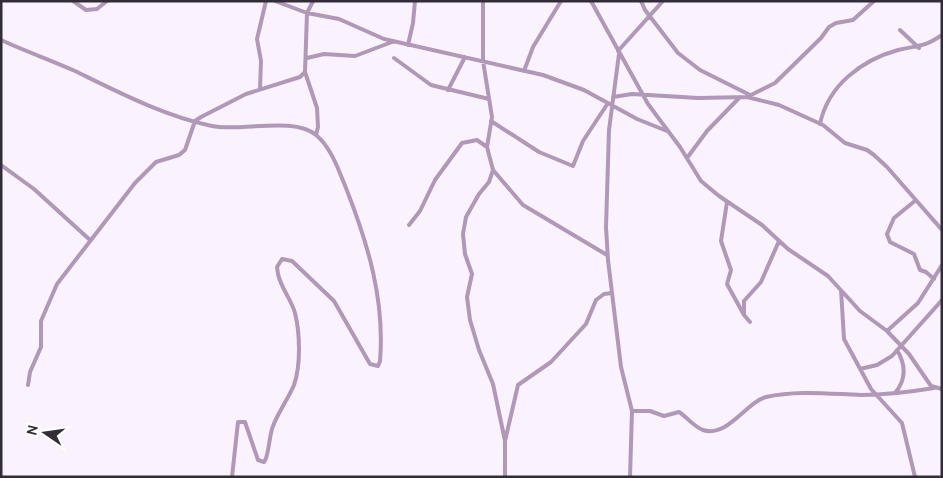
<svg xmlns="http://www.w3.org/2000/svg" width="943" height="478" font-family="Cabin,sans-serif">
<style>
.lines{fill:none;stroke-linecap:round;stroke-linejoin:round}
.minor{stroke:#b197b8;stroke-width:4}
</style>
<rect width="100%" height="100%" fill="#faf3fe"/>
<g class="lines">
<path class="minor" d="M73,1L86,10L97,9L107,1
M275,1L307,13L339,19L384,39L543,75L584,90L637,119L667,131
M313,1L307,13L305,72L317,108L318,127L316,135
M483,1V61L492,117L487,147L493,170L523,205L607,255
M591,1L648,104L680,147L701,181L719,196L762,225L788,249L828,276L860,311L887,331L909,354L931,386L942,389
M641,1L645,10L678,53L700,70L750,95
M900,30L919,48
M1,40C25,51 50,60 75,71C118,92 164,116 212,126C240,132 294,116 316,135C331,147 339,171 346,188C368,244 385,300 380,361L378,366L370,364L334,301L292,261L282,259L277,267L278,274C281,288 291,299 295,313C300,333 301,365 294,385C288,399 279,411 273,426C269,435 269,457 264,462L258,460L245,422H238L232,477
M408,45L413,23L415,1
M618,51L663,1
M619,54L609,130L606,227L608,260L621,367L632,411L630,477
M307,58L324,54L355,56L392,42
M394,58L431,85L489,99
M524,71L533,47L561,1
M260,88L261,61L257,39L266,1
M448,90L465,57
M613,97L632,94L698,98L747,97L779,105L823,125L845,143L867,150L874,155L887,167L942,230
M747,97L775,83L821,38L829,27L836,23L853,20L874,1
M491,121L539,152L573,166L583,141L608,103
M820,124C828,85 862,60 898,50C918,45 923,48 942,35
M687,158L707,131L740,97
M1,165L34,189L90,240
M493,170L489,182L479,194L466,217L463,234L465,254L472,274L467,297L470,320L479,350L493,384L505,441
M916,200L894,218L887,234L890,242L914,254L920,270L926,272L934,279
M727,202L721,241L731,270L727,284L744,315
M409,225L420,211L435,180L462,143L477,140L487,147
M841,290L844,339L871,389L902,423L915,477
M750,322L744,315V301L761,282L779,241
M887,331L918,303L942,265
M860,369L877,365L892,356L942,300
M28,385L30,372L41,347V321L57,284L135,183L156,162L179,155L185,150L195,121L201,117L246,94L300,77L305,72
M895,393C906,380 906,365 897,350
M632,411H650L664,416L679,412C687,417 694,427 703,430C728,438 746,402 766,397C797,390 830,394 861,395C886,395 910,392 934,388
M505,477V441L518,385L551,362L586,324L596,300L604,294L612,293"/>
</g>
<rect width="943" height="478" fill="none" stroke="#332d37" stroke-width="5"/>
<g transform="translate(45 433) rotate(283)" stroke="#ffffff" stroke-width="4" paint-order="stroke">
<path d="M0-4L9 19L0 12L-9 19Z" fill="#332d37"/>
<text y="-8" font-size="14" font-weight="bold" text-anchor="middle" fill="#332d37">N</text>
</g>
</svg>
